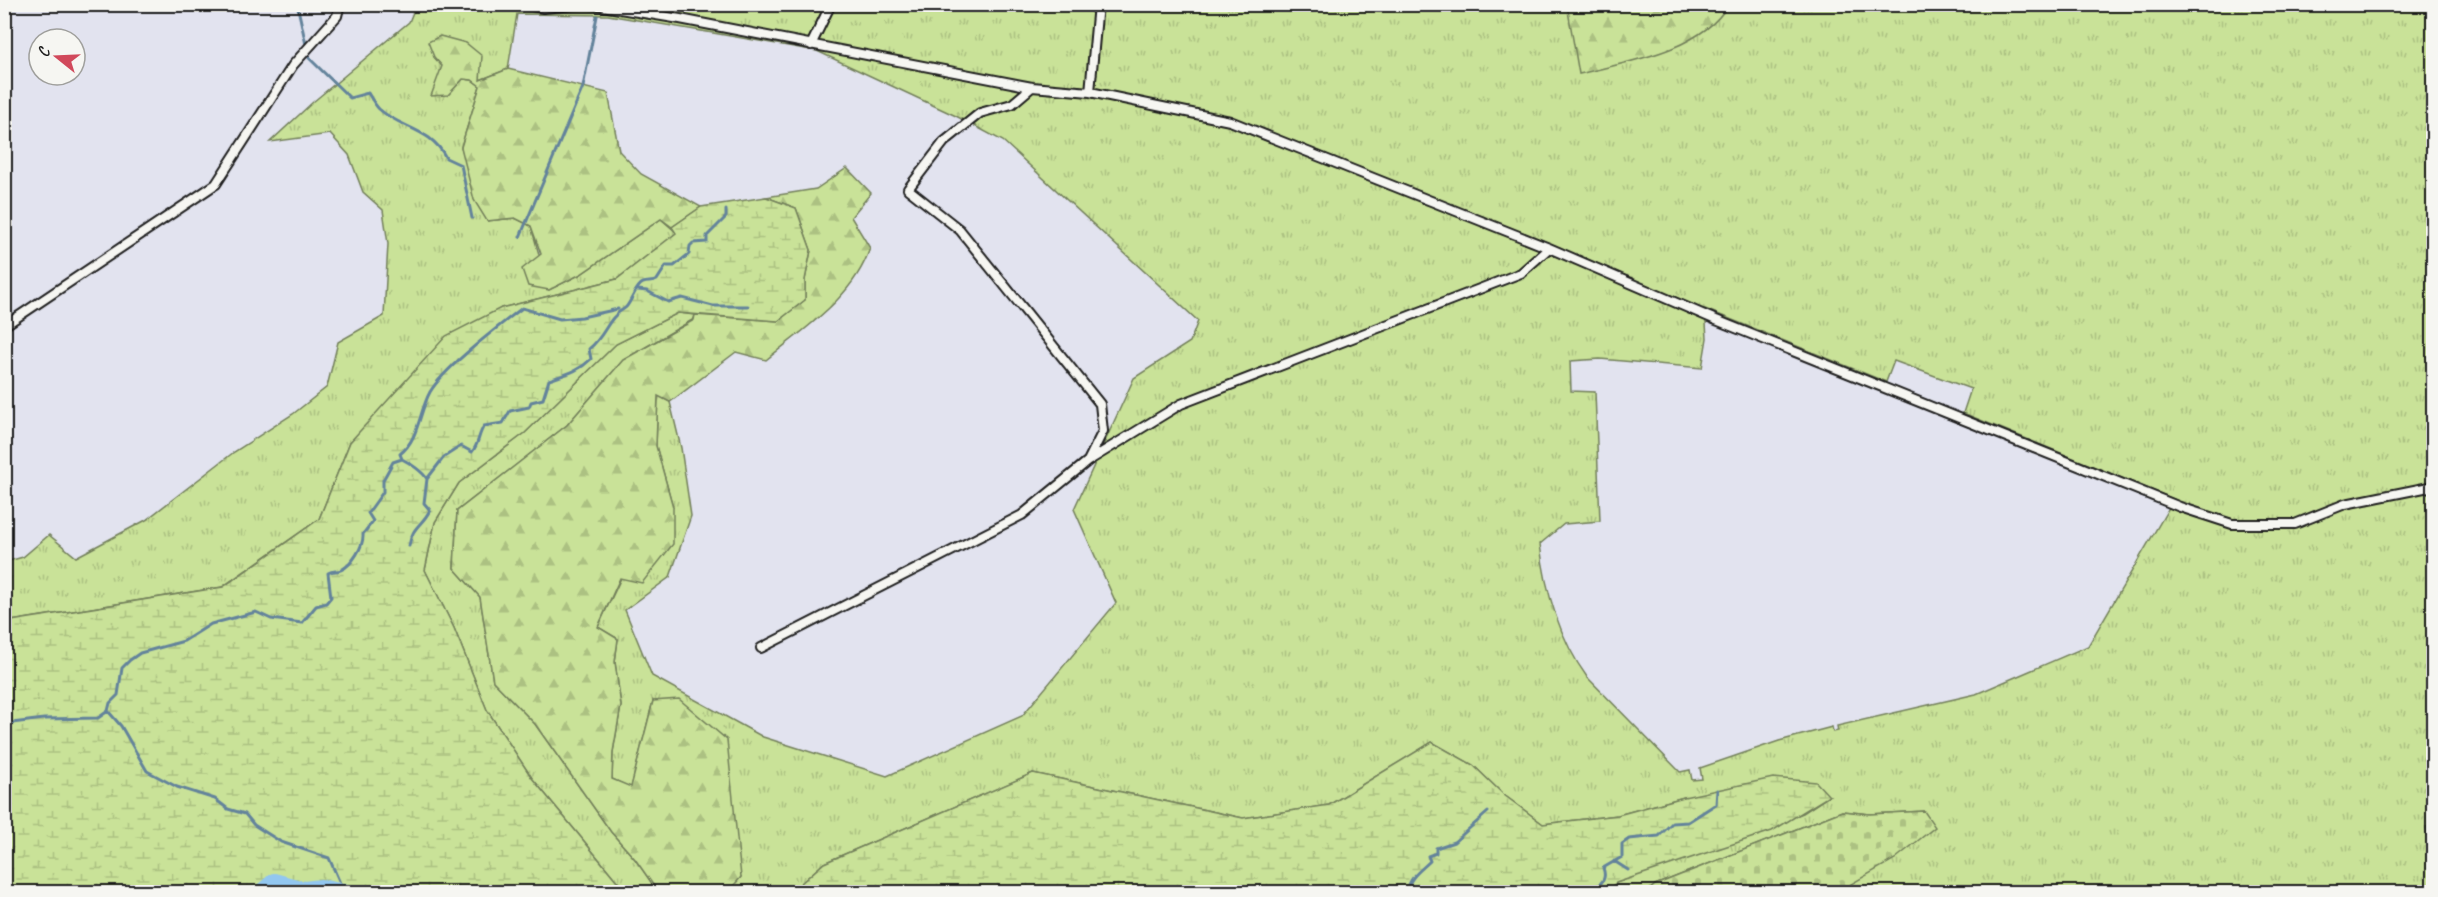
<svg xmlns="http://www.w3.org/2000/svg" width="2438" height="897" font-family="Caveat,sans-serif">
<style>
.grass{fill:url(#grass-tufts);stroke:#727f5a;stroke-width:1.5;fill-rule:evenodd}
.forest{fill:url(#forest-firs);stroke:#727f5a;stroke-width:1.5}
.wetland{fill:url(#wetland-marsh);stroke:#727f5a;stroke-width:1.5}
.cemetery{fill:url(#cemetery-stones);stroke:#727f5a;stroke-width:1.5}
.lines{fill:none;stroke-linecap:round;stroke-linejoin:round}
.stream{stroke:#63839b;stroke-width:3}
.river{stroke:#92c7f0;stroke-width:16}
.street-casing{stroke:#1c1c1c;stroke-width:12}
.street{stroke:#f6f6f2;stroke-width:8}
</style>
<defs>
<pattern id="grass-tufts" width="24" height="20" patternUnits="userSpaceOnUse" patternTransform="scale(1.5)"><rect width="24" height="20" fill="#c9e298"/><path d="M3 7l-1-3M5 7V3M7 7l1-3M15 17l-1-3M17 17v-4M19 17l1-3" fill="none" stroke="#acc182"/></pattern>
<pattern id="forest-firs" width="22" height="20" patternUnits="userSpaceOnUse" patternTransform="scale(1.5)"><rect width="22" height="20" fill="#c9e298"/><path d="M5 1l3.5 6h-7zM16 11l3.5 6h-7z" fill="#acc182"/></pattern>
<pattern id="wetland-marsh" width="20" height="14" patternUnits="userSpaceOnUse" patternTransform="scale(1.5)"><rect width="20" height="14" fill="#c9e298"/><path d="M1 5h8M5 5V1M11 12h8M15 12V8" fill="none" stroke="#acc182"/></pattern>
<pattern id="cemetery-stones" width="16" height="16" patternUnits="userSpaceOnUse" patternTransform="scale(1.5)"><rect width="16" height="16" fill="#c9e298"/><path d="M2 7V4a2 2 0 0 1 4 0v3zM10 15v-3a2 2 0 0 1 4 0v3z" fill="#acc182"/></pattern>
</defs>
<rect width="100%" height="100%" fill="#e2e3ef"/>
<filter id="ink" filterUnits="userSpaceOnUse"><feTurbulence type="fractalNoise" baseFrequency=".0167" numOctaves="2"/><feDisplacementMap in="SourceGraphic" scale="12" xChannelSelector="R" yChannelSelector="G"/><feConvolveMatrix kernelMatrix="1 2 1 2 8 2 1 2 1" color-interpolation-filters="sRGB"/></filter>
<g filter="url(#ink)">
<path class="grass" d="M416,5H2433L2434,826L2426,827L2433,875V892H1843L1924,811L1870,814L1842,811L1655,885L1647,892H1606L1616,883L1803,813L1829,796L1684,797L1618,815L1543,824L1504,795L1473,765L1432,742L1329,805L1243,818L1033,773L824,863L791,892H728L741,877L653,701L631,788L612,779L613,752L621,706L615,662L618,639L598,627L621,578L673,507L656,446L658,395L670,402L681,448L691,516L670,577L625,610L652,676L763,737L887,776L1022,716L1116,603L1074,509L1134,378L1190,342L1198,321L1003,141L956,116L817,51L608,15L517,14L508,69L480,80L434,57L442,66L448,95L463,79L472,80L480,86L461,147L487,221L515,218L531,226L549,290L581,274L661,219L677,233L617,279L501,308L350,442L319,519L222,587L5,622V562L23,557L49,535L76,557L146,520L234,452L293,414L327,387L338,342L384,316L388,244L383,210L363,192L349,155L330,134L270,142L313,102L409,22ZM1705,309L1886,382L1894,361L1971,389L1963,413L2174,499L2088,646L1976,694L1837,726L1838,731L1833,732L1832,727L1779,741L1700,768L1702,779L1692,780L1690,770L1680,772L1587,677C1560,640 1545,590 1540,544L1564,524L1600,521L1595,392L1571,391L1570,361L1600,359L1702,368L1707,338Z
M678,313L695,315L694,319L623,360L567,425L457,511L454,568L480,597L493,681L535,724L611,832L635,859L658,892H626L532,778L487,710L454,628L425,570L435,522L459,483L525,433L616,344Z"/>
<path class="forest" d="M1567,5V4L1728,5C1701,51 1627,62 1579,74Z
M440,36L466,43L482,56L480,80L508,69L608,93L619,151L641,174L701,207L672,227L661,219L581,274L549,290L528,286L522,269L541,254L531,226L515,218L487,221L474,200L461,147L480,86L472,80L463,79L448,95L431,96L442,66L434,57L428,42Z
M847,168L871,193L851,217L870,248C854,297 805,328 766,360L736,352L670,402L658,396L656,446L673,507V544L642,583L620,578L598,627L618,639L615,662L621,706L613,752L612,779L631,787L653,701L679,699L727,740L741,877L728,892H658L635,859L611,832L535,724L493,681L480,597L454,568L457,511L567,425L623,360L694,320L695,315L778,321L805,300V280L811,250L796,208L766,197L816,189Z"/>
<path class="wetland" d="M766,197L796,208L811,250L805,280V300L778,321L678,313L616,344L525,433L459,483L435,522L425,570L454,628L487,710L532,778L626,892H5V622L223,587L319,519L350,442L446,336L501,308L617,279L676,233L672,227L701,207Z
M1432,742L1473,765L1504,795L1543,824L1618,815L1684,797L1773,778L1816,782L1829,796L1772,831L1616,883L1606,892H791L824,863L1033,773L1243,818L1329,805Z"/>
<path class="cemetery" d="M1842,811L1870,814L1924,811L1935,827L1895,859L1851,884L1843,892H1647L1655,885Z"/>
<g class="lines">
<path class="stream" d="M297,4L309,58L350,98L368,93C371,98 375,105 379,109C401,129 431,128 446,158L461,165L472,218
M520,237L583,87L597,16
M638,290L647,291L668,302L682,298L713,306H748
M402,459L400,454C419,439 419,412 430,392C445,367 498,327 522,308L560,319L582,317L618,309
M409,546C412,526 422,526 430,510L424,503L427,479L444,457L461,446L472,452C479,444 478,435 484,426L503,423L510,411L529,407L531,402L543,399L549,380C566,374 578,372 591,359L589,349C607,334 606,319 625,308C630,305 636,285 643,283C648,281 652,283 657,280L666,266H674L689,254L690,246L693,243L707,242V236L726,217V210
M108,711L121,726L147,771L177,787L215,799L228,809L245,814L254,825L281,842L329,858L344,892
M4,724L44,719L98,718L108,711L110,703L118,695L122,668L130,660L140,653L184,641L211,624L256,612L271,619L302,623L316,606L326,603L331,597L328,573C333,570 337,572 341,570C352,565 364,546 363,534L373,521L368,513L383,492V480L393,462L402,459C410,463 423,472 427,479
M1614,861L1628,870
M1404,892L1408,891C1408,878 1421,870 1430,861L1428,856L1436,853V848L1454,842L1488,812
M1529,892H1539
M1570,892L1574,890L1583,892
M1592,892C1599,884 1608,881 1603,868L1622,857V844L1629,839L1659,836L1672,823L1688,822L1716,804L1717,790"/>
<path class="river" d="M261,892L274,881L304,889L321,887L344,892"/>
<g class="street-casing">
<path id="street" d="M520,4L543,8L584,4
M590,4L680,19L1032,87L1090,92L1230,121L1549,248L1716,320L2180,507L2232,524H2295L2345,504L2434,486
M811,45L831,4
M1032,87L1012,104L980,113L944,142L908,189L960,230L1100,404L1103,431L1088,461
M1090,92L1098,4
M4,326L216,184L293,65L337,16L340,4
M761,648L1022,515L1088,461L1181,404L1521,273L1549,248"/>
</g>
<use href="#street" class="street"/>
</g>
</g>
<rect width="2438" height="897" fill="none" stroke="#f6f6f2" stroke-width="24"/>
<rect x="12" y="12" width="2414" height="873" fill="none" stroke="#1c1c1c" stroke-width="2" filter="url(#ink)"/>
<g transform="translate(57 57) rotate(288)"><circle r="28" fill="#f6f6f2" stroke="#9f9f9c" stroke-width="1.5"/>
<path d="M0-4.5L10 22L0 15L-10 22Z" fill="#d1495b"/>
<text y="-9" font-size="16" font-weight="bold" text-anchor="middle" fill="#1c1c1c">С</text>
</g>
</svg>
